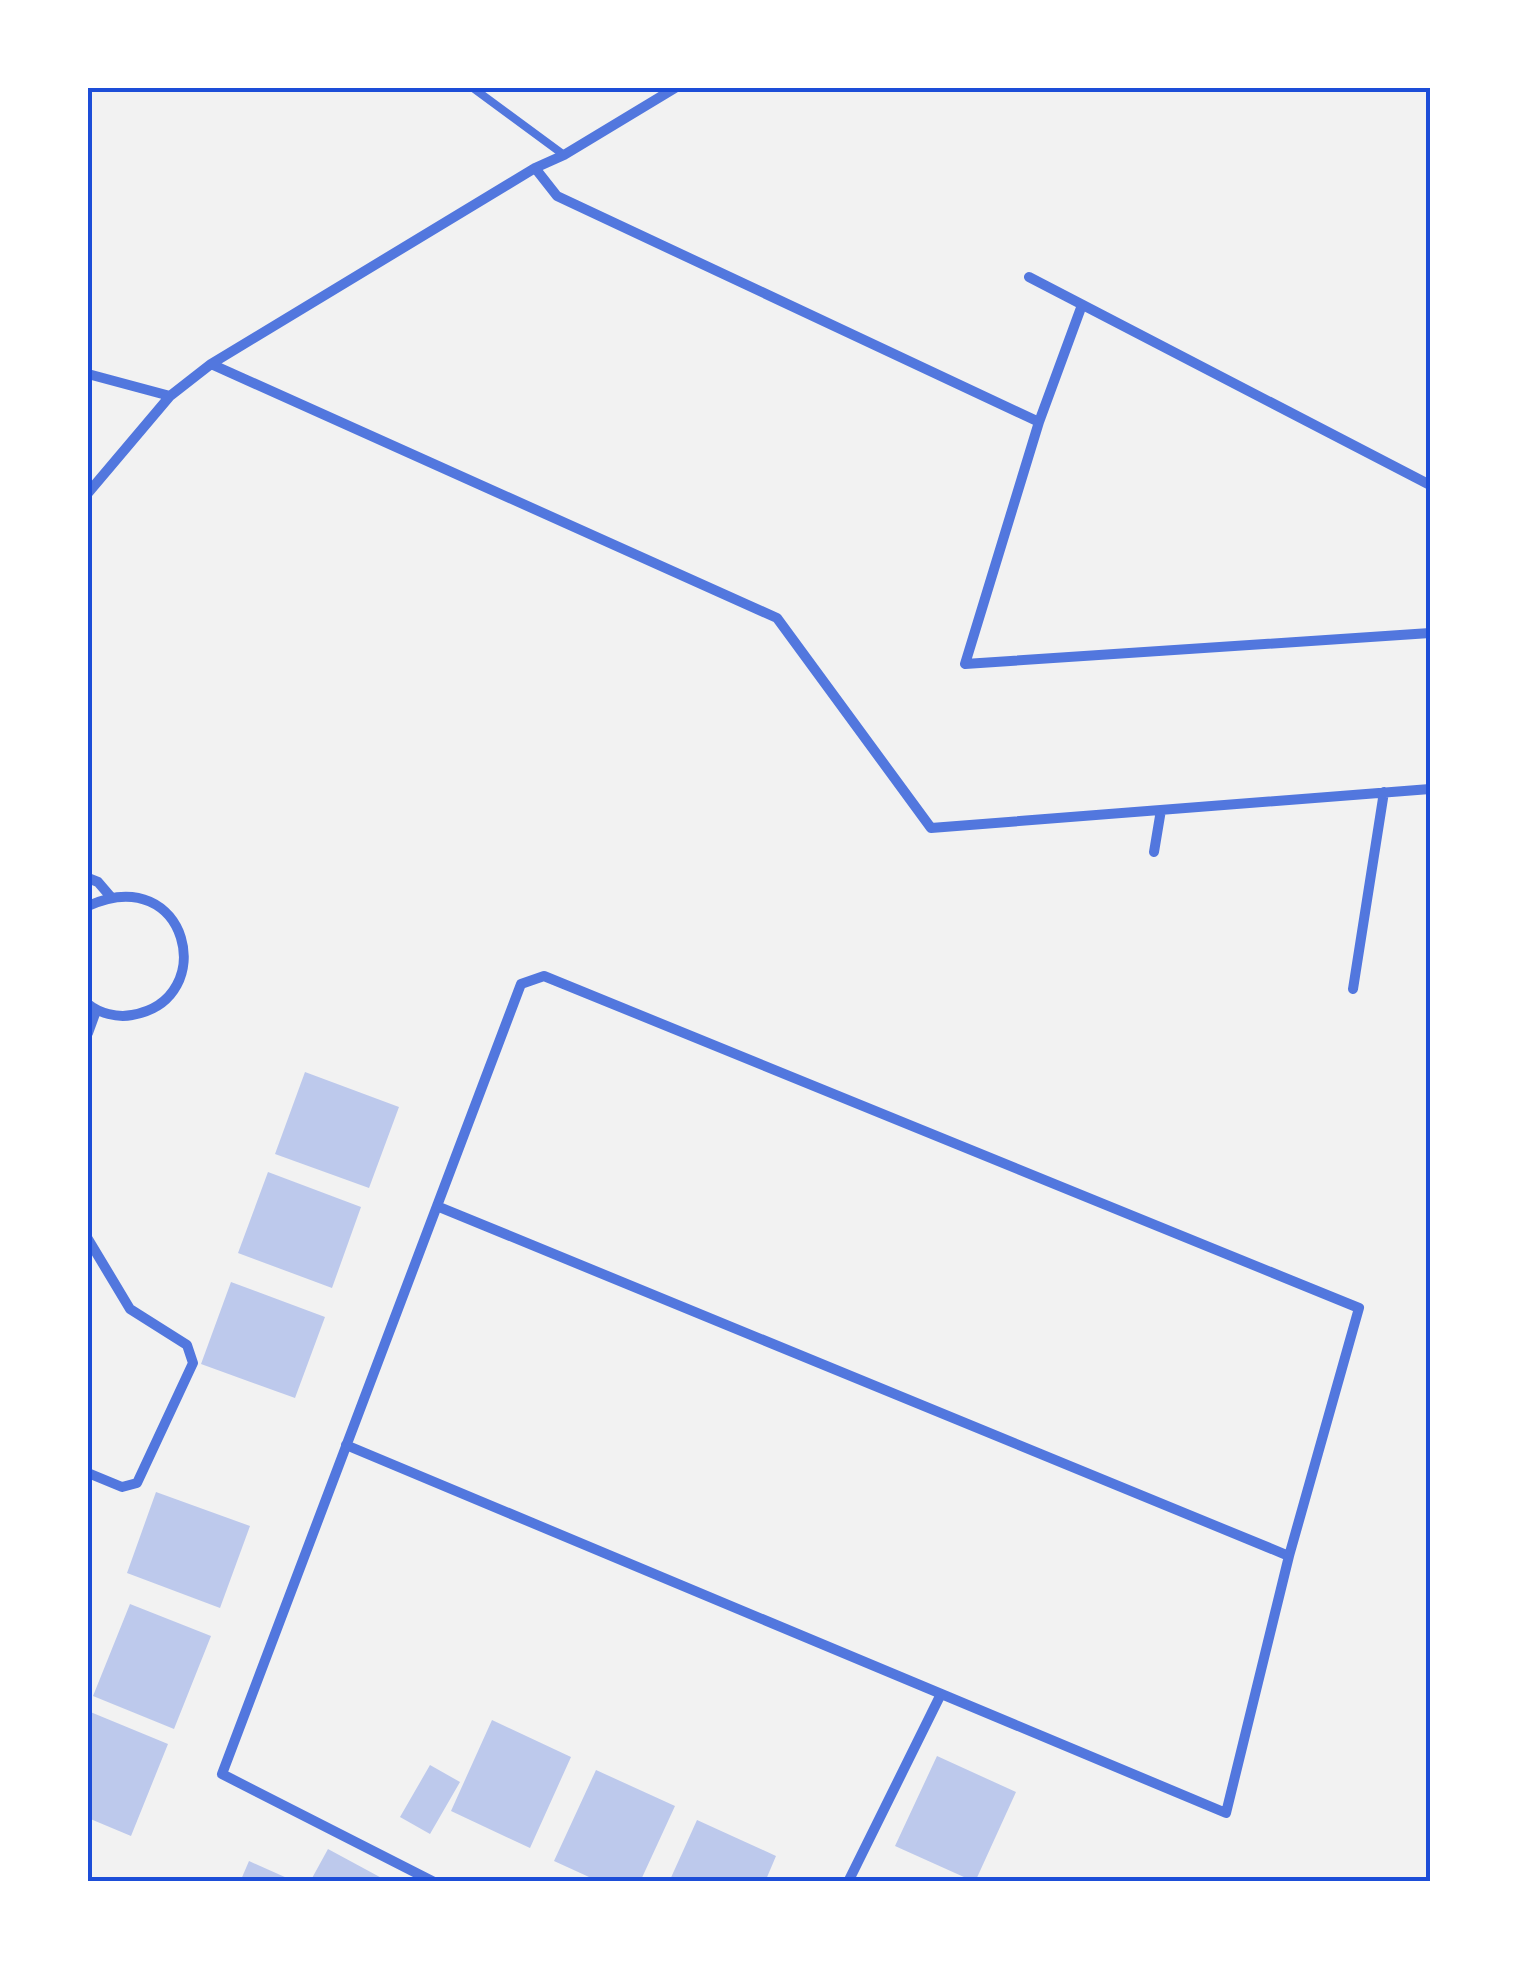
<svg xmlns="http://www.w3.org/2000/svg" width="1518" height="1969" font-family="Cabin,sans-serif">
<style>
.building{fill:#bdc9ec}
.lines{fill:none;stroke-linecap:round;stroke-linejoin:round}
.service{stroke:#5277de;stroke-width:8}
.minor{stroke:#5277de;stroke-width:10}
.neatline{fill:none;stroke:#1d4ed8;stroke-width:4}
</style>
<rect width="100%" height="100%" fill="#f2f2f2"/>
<path class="building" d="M305,1072L399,1107L369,1188L275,1154Z
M268,1172L361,1207L332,1288L238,1253Z
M231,1282L325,1317L295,1398L201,1364Z
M156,1492L250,1526L220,1608L127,1573Z
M130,1604L211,1636L174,1729L93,1696Z
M88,1711L168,1744L131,1836L88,1818Z
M492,1720L571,1757L530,1848L451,1811Z
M937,1756L1016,1792L975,1882L895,1846Z
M430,1765L460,1782L430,1834L400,1817Z
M596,1770L675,1806L640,1882H600L554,1861Z
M697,1820L776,1856L765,1882H669Z
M328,1849L389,1882H314L311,1880Z
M249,1861L296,1882H240Z"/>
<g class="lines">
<path class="service" d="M473,88L564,155"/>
<path class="minor" d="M535,168L557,196L1039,422
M1029,277L1430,485
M1082,305L1039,422L965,664L1430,633
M211,364L777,618L931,828L1430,789
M88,374L170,396
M88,493L170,396L211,364L535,168L564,155L675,88
M1154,852L1161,810
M88,878L98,882L110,896
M88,906C188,860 221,1000 132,1015C117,1018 99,1013 88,1004
M1353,989L1384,792
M88,1033L96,1011
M437,1206L1289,1556
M88,1239L130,1309L187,1345L193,1363L137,1483L122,1487L88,1473
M346,1445L1226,1813L1289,1556L1359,1308L544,976L521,984L222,1774L434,1882
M848,1882L941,1694"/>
</g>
<rect width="1518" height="1969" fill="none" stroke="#ffffff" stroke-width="180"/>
<rect x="90" y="90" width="1338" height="1789" class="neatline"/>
</svg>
